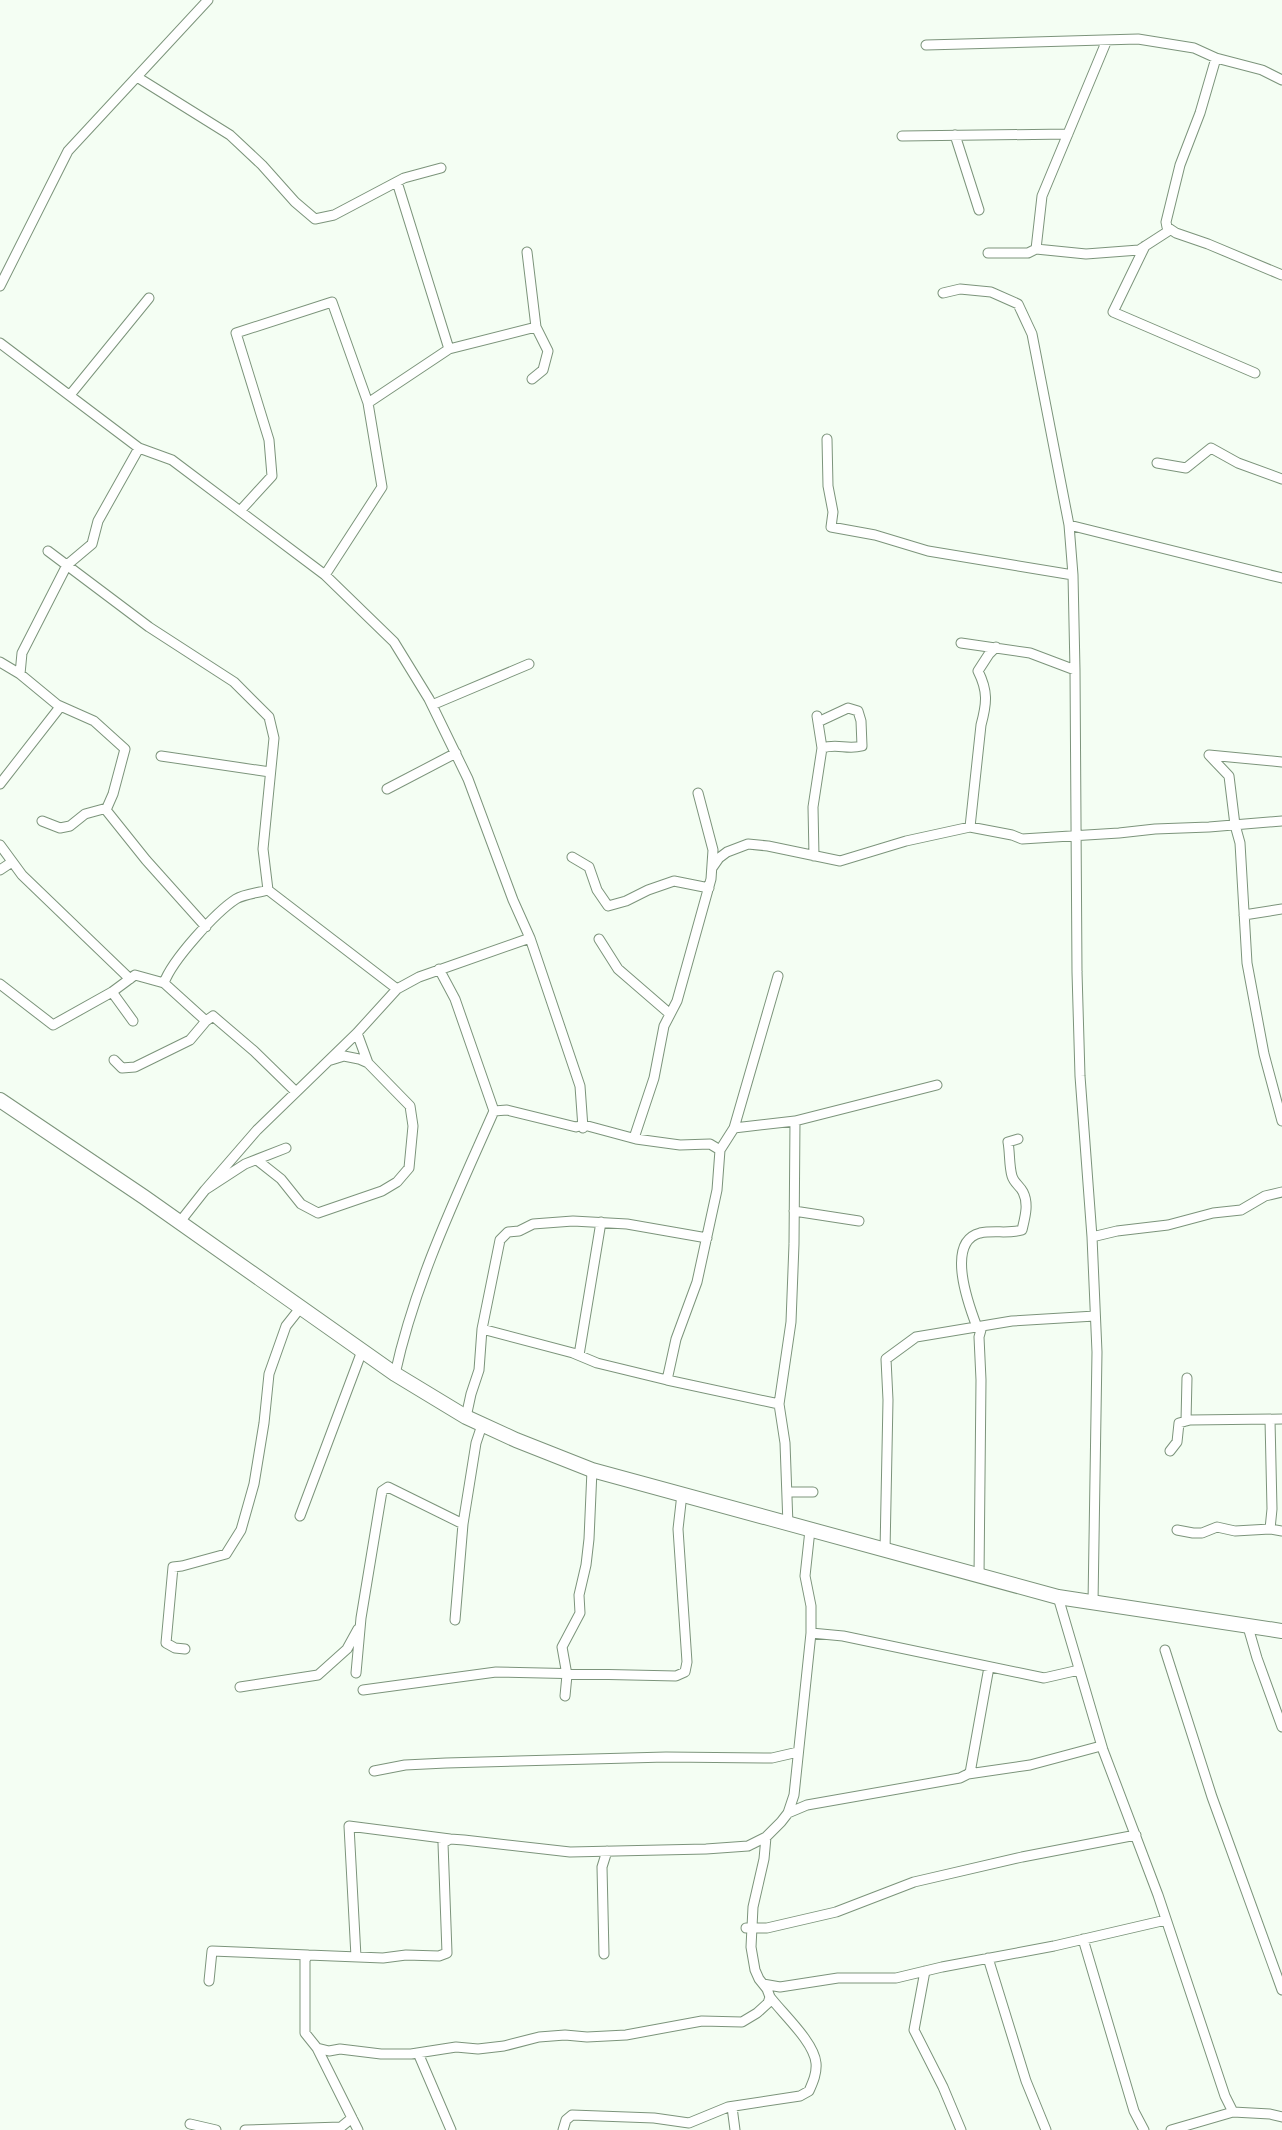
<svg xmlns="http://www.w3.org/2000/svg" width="1282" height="2130" font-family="Rubik,sans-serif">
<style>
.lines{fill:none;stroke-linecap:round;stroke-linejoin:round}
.street-casing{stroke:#7c947b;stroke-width:11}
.secondary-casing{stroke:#7c947b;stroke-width:16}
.street{stroke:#fff;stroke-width:9}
.secondary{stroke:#fff;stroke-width:14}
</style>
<rect width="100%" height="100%" fill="#f4fef3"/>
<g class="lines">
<g class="street-casing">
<path id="street" d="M1107,40L1042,196L1036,249L1086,254L1139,250L1170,230
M926,45L1138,39L1194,48L1216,58L1262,70L1282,80
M1216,58L1200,113L1180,165L1166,222L1167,227L1176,233L1208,244L1282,275
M137,77L230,135L262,165L295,202L315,219L334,215L404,178L441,168
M955,135L979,210
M902,136L1068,134
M397,182L449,349
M1145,246L1113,312L1255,373
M527,252L536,327L548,351L543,370L532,379
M988,253H1028L1036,249
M0,286L68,151L208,0
M943,293L960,289L991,292L1018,304L1032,334L1069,525
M0,343L139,448L172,460L325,575L394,642L429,699L468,779L513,900L530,938L580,1086L583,1128
M70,395L149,298
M368,403L449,349L536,327
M827,439L828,486L833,512L831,527L875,535L928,551L1073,575
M1157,463L1186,468L1211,448L1238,463L1282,479
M240,511L272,476L269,440L236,333L332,302L368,403L382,487L325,575
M48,551L149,627L234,682L269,717L274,738L263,849L268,890L397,989
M961,643L1030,653L1075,670
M0,662L20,674L60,707L0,784
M20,674L22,653L67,565L92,544L98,521L139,448
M58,705L94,721L125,749L113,794L106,810L146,860L206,927
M432,705L529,664
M818,722L848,708L858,711L861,721L862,746C846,750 838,743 822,748
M161,756L270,772
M1282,762L1209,755L1229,776L1235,825L1240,843L1247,963L1264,1054L1282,1121
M387,789L456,753
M42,821L60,828L70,826L85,814L107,808
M970,827L981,725C987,703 988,691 978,671L989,654L996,647
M0,845L22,875L130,979
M814,856L813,807L822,748L817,716
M572,857L589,867L597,890L608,906L626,901L648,890L674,881L709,888
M712,868L719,858L727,852L748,844L768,846L840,861L906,841L970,827L1012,835L1022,839L1119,833L1155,829L1209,827L1282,821
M0,870L12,862
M1244,915L1282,909
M599,939L618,969L670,1014
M164,983L206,1021L213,1016L254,1051L296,1092
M0,984L53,1025L112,992L135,975L164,983C172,960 216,912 236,899C244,894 258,893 268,890
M112,992L133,1021
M357,1033L368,1063
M114,1060L122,1068L135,1067L190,1040L206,1021
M795,1121L937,1085
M734,1128L778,976
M634,1138L654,1078L664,1026L677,1001L711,879L713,850L698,793
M257,1160L281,1179L301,1204L318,1213L382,1191L397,1182L409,1168L413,1126L410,1106L368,1063L359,1059L344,1056L331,1060
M205,1190L257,1130L357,1033L397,989L419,977L530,938
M794,1211L859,1221
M179,1223L205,1190L245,1164L286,1148
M1092,1237L1117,1231L1168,1225L1213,1213L1241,1210L1265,1196L1282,1192
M977,1327C969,1306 945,1242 980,1233C994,1230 1009,1234 1022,1230C1025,1217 1029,1204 1023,1192C1020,1186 1014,1183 1012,1176C1009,1166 1010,1153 1008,1142L1018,1139
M482,1329L500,1240L508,1232L519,1231L533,1224L573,1221L627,1224L707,1238
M579,1355L601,1222
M395,1374C415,1282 456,1197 494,1111L455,999L439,969
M667,1380L779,1404L791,1322L794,1244L795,1121L734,1128L720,1150
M779,1404L785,1443L788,1525
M466,1417L471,1394L479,1370L482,1329L573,1353L597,1363L667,1380L676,1339L697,1282L717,1190L720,1150L710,1144L680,1145L636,1139L584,1125L576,1127L507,1110L494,1111
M1270,1420L1272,1509L1270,1529
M1186,1421L1187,1378
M1170,1451L1177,1442L1179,1423L1190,1420L1282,1419
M787,1492H813
M300,1516L362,1351
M1177,1530L1193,1533H1202L1217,1527L1235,1531L1270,1529L1282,1531
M885,1551L888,1400L886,1359L916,1337L982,1326
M979,1576L981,1380L979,1337L982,1326L1012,1321L1095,1316
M1058,1597L1103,1750L1158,1895L1225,2096L1233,2112L1270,2114L1282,2117
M1093,1603L1097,1352L1092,1237L1080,1076L1077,972L1075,670L1073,575L1069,525L1282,578
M455,1620L463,1524
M1248,1627L1257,1658L1282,1727
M811,1633L843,1636L1044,1678L1079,1670
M185,1649L175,1648L166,1643L173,1567L182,1566L226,1554L241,1530L254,1484L264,1423L269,1374L286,1326L301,1307
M1165,1650L1212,1797L1282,1990
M356,1673L361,1618L382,1491L388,1487L463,1524L476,1443L482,1425
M240,1687L318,1675L347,1649L358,1629
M363,1690L496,1672L676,1676L685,1672L687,1662L678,1529L682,1494
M565,1696L567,1675L562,1647L580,1613L579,1595L586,1565L589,1539L592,1470
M374,1771L405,1765L446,1763L666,1757L772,1758L798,1752
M968,1774L1030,1765L1101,1746
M788,1813L807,1805L960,1778L970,1773L989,1667
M746,1928H767L836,1912L914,1882L1022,1857L1136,1835
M1083,1939L1134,2111L1144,2130
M604,1954L602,1867L607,1851
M356,1957L349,1826L450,1839
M988,1958L1026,2081L1046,2130
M925,1971L914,2030L943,2087L961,2130
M209,1981L212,1951L308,1955
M763,1984L780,1987L838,1978H896L942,1967L1054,1946L1166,1920
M317,2048L329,2051L340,2049L381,2054H411L456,2047L478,2049L504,2046L539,2037L565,2035L587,2037L626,2035L702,2021L742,2022L757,2013L768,2003L770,1997L767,1989L759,1979L755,1970L751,1947L753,1907L764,1859L766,1837
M418,2053L451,2130
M732,2107L735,2130
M190,2124L216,2130
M245,2130L341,2127L352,2118
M358,2130L317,2048L305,2033V1960L308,1955L383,1958L406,1955L439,1956L447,1953L443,1843L450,1839L464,1840L570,1852L706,1849L748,1846L766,1837L781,1822L788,1813L794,1795L811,1633V1606L805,1576L810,1530
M563,2130L566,2120L572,2115L654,2118L689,2123L728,2107L800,2096L809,2091C813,2082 817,2073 816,2063C814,2042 783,2014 770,1997
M1171,2130L1233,2112"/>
</g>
<g class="secondary-casing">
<path id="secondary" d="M0,1100L144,1197L395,1374L466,1417L516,1440L592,1470L1058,1597L1282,1631"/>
</g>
<use href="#street" class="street"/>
<use href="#secondary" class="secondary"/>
</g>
</svg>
